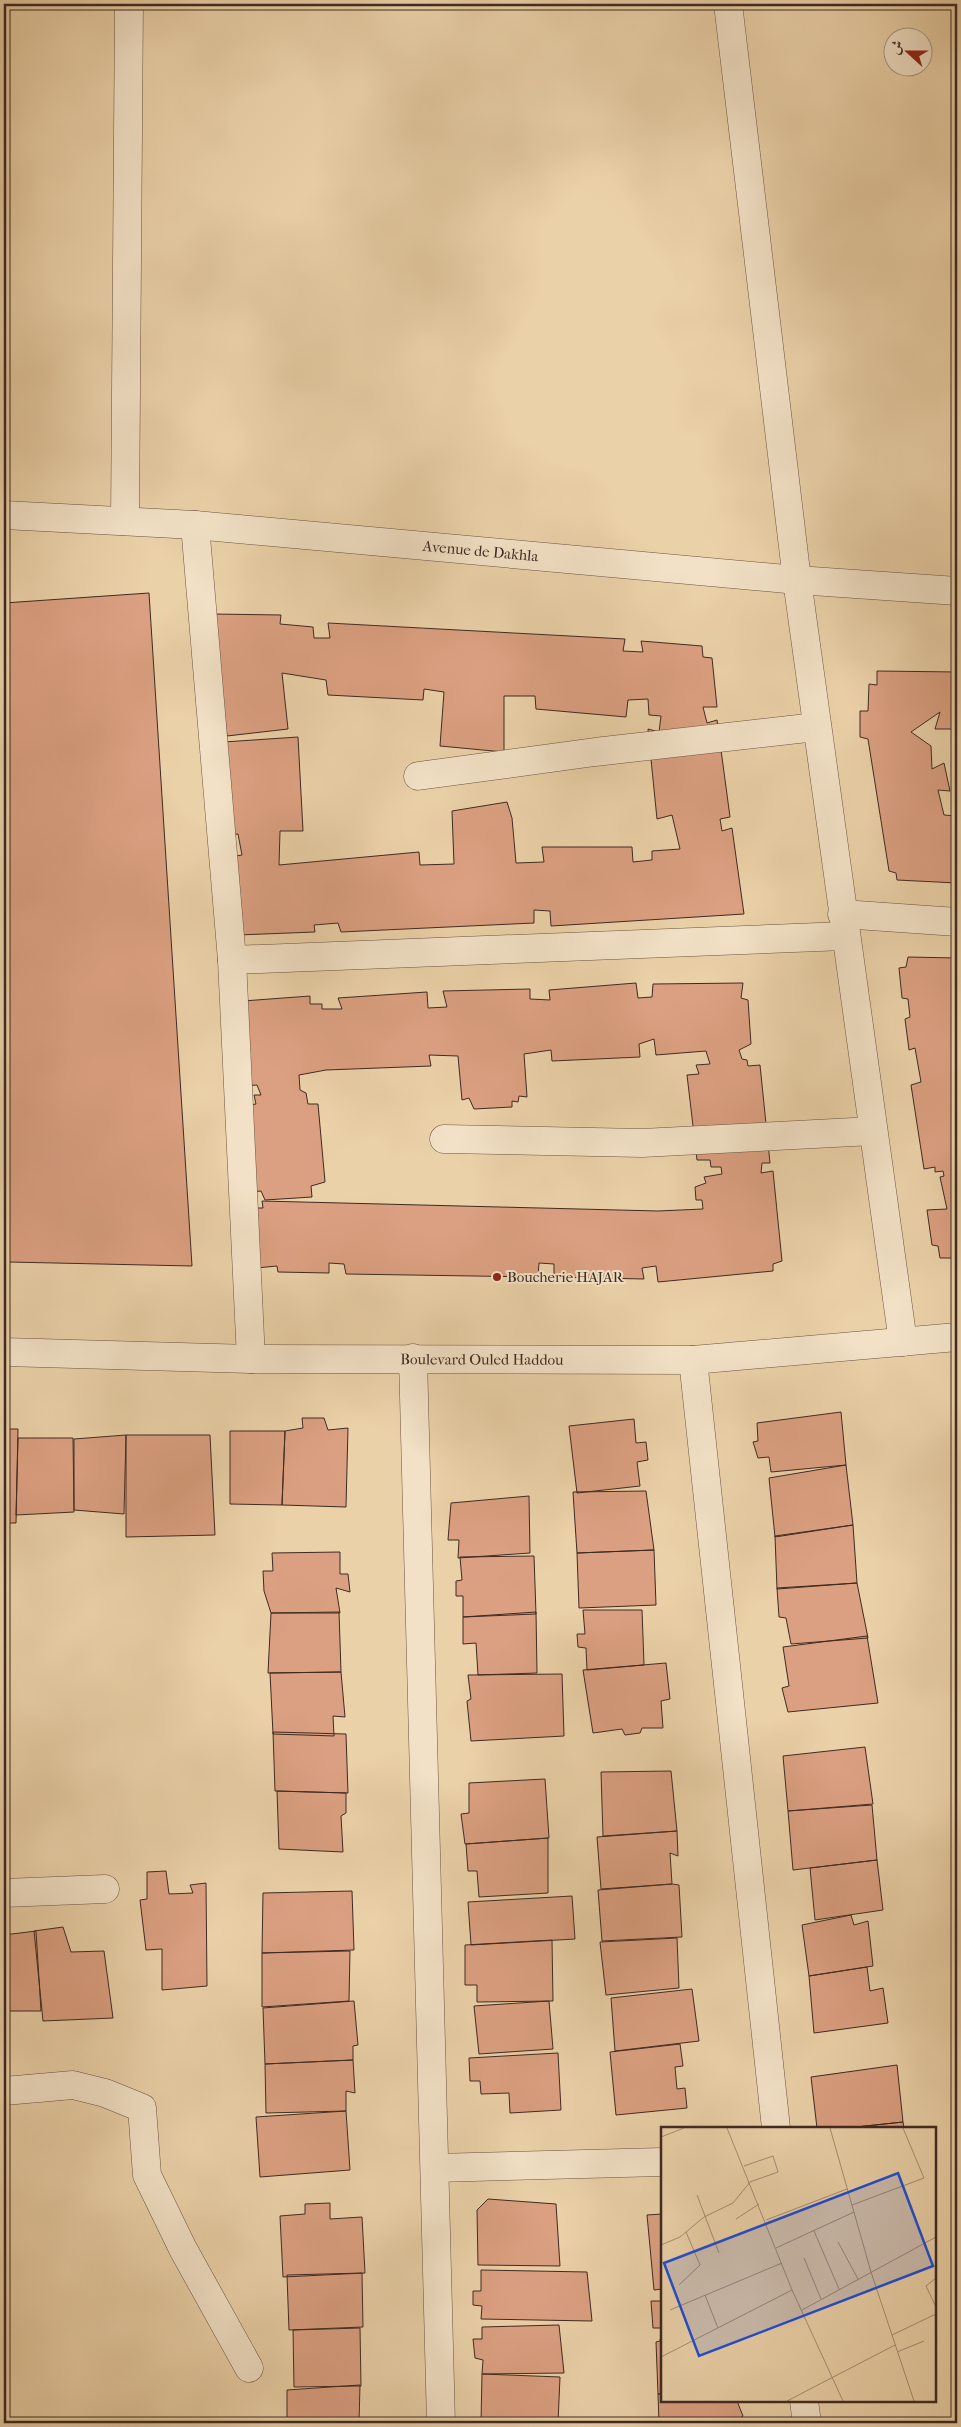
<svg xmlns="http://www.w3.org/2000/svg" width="961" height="2427" font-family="'IM FELL French Canon',Amiri,serif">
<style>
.building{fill:#dba081;stroke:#3f2a22}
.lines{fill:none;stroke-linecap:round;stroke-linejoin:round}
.minor-casing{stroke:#6a5444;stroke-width:29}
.minor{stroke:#f2e1c6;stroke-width:28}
.poi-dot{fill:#8f2418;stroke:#f2e1c6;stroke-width:2}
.labels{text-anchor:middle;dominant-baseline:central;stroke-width:4;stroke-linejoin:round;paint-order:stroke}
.street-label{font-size:15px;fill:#3f2a22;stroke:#f2e1c6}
.poi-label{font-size:15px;fill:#3f2a22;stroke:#f2e1c6;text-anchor:start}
.inset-road{fill:none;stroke:#a68e72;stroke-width:1}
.view{fill:#1d4ed8;fill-opacity:0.15;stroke:#1d4ed8;stroke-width:2.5}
.inset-edge{fill:none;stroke:#3f2a22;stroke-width:2.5}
</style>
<rect width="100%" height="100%" fill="#ebd1a8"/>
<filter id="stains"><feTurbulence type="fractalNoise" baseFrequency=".004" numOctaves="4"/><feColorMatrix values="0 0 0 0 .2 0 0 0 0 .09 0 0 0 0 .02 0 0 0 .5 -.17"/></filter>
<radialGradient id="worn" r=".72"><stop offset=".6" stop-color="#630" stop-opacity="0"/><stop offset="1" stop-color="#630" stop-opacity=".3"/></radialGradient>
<path class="building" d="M149,593L192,1266L9,1262L4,930V603Z
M213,614L281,615L280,624L313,627L314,638H330L328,623L625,639L623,651L643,652L641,641L702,646L703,657L712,658L717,707H703L707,723L717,720L730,817L720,819L722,831L732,828L744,914L551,926L550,911L534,910V923L341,932L338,923L314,925L315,932L238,935L229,857L242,855L238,834L229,835L224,742L298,737L303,831H280L279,865L419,852L420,865L454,864L452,811L507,802L512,818L516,863L544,862L542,847H632L633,862L652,860V851L680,849L672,815L657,819L648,729L659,732L661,716L649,715L648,699L628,700L626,717L536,709L535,696H504V752L440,746L444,692L424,689L423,700L328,695L326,680L282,673L288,729L227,736Z
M877,671L957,672V729H935L940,712L911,732L931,746L932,769L944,763L950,791L938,790L944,815L957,816V883L897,880L896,873L889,871L868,739L860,737V711H868L869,684L877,685Z
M908,957L957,958V1258H940L938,1246L932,1245L927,1210L947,1209L940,1177L944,1176L943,1171L935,1172V1167L924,1169L911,1085L921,1082L915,1048L909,1050L905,1019L910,1017L908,999L902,998L899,968L906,967Z
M636,983L638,998L652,997L653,984L743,983L741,998L748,1000L751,1044L739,1050L742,1059L747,1060L748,1066L760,1065L770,1163H762L761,1173L773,1171L782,1261L773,1264V1271L658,1282L656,1266L642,1268L644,1279L554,1277V1264L539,1263L538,1277L346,1274L344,1264L329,1263V1273L278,1272L277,1266L256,1268L252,1208H263L262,1201L658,1211L703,1209L702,1200H696L695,1187L706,1183L704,1177L722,1174L721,1167H711L710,1160H697L687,1075L699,1074L696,1065L710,1064L706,1051L656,1055L654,1039L639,1044L640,1057L552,1061L551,1050L524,1054L527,1097L519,1096L518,1102L512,1101V1107L474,1109L469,1098L462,1100L458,1056L429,1055L431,1066L326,1070L299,1075L300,1090L306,1093L308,1104H318L325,1182L311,1186L312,1197L265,1200L261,1191L249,1192L243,1106L256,1104L254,1095H261L257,1085L242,1086L243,1001L310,996V1004H322V1009H342L338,998L427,992L428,1008L447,1007L443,991L530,989V999L550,1000L549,990Z
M841,1412L846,1465L771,1472L769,1457L758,1458L753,1442L758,1441L757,1423Z
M302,1418H324L328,1430L348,1428L346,1507L282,1505L285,1431L303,1428Z
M634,1419L636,1443L646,1442L648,1460L637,1462L640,1486L577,1493L569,1426Z
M4,1429H18L16,1523H4Z
M230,1431H285L282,1505L230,1504Z
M126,1435L124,1514L74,1510V1439Z
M126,1435H210L215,1535L126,1537Z
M18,1438H73L74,1512L16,1515Z
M846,1465L853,1525L775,1537L769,1478Z
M646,1491L654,1550L577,1553L573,1492Z
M529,1496L530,1553L458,1558L459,1540H448L451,1503Z
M853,1525L857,1583L777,1589L775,1536Z
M654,1550L656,1605L579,1608L577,1553Z
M340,1552V1574H348L350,1592L336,1588L340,1613H271L264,1591L263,1571H273L272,1553Z
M534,1556L536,1614L463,1617V1596H456V1581L462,1580L460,1557Z
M857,1583L868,1638L791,1644L786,1618L779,1617L777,1588Z
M583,1610H642L644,1665L587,1670L586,1648L578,1647L577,1634H585Z
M339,1612L341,1672L268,1673L271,1613Z
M536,1612L537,1673L478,1675L476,1643L463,1644V1617Z
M867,1636L878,1703L788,1712L782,1688L789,1686L783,1647Z
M666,1663L670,1699L661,1701L663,1728H642L640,1733L625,1735L622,1729L593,1733L583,1670Z
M341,1672L345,1717L333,1716L334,1736L273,1734L270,1673Z
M562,1674L564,1736L471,1741L467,1701L471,1699L468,1675Z
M273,1732L346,1734L348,1793L275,1791Z
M865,1747L873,1804L788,1811L783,1756Z
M671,1771L677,1831L603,1836L601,1772Z
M545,1779L549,1838L465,1844L461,1814L469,1813V1783Z
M277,1791L346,1793V1813L341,1816L343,1852L279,1849Z
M872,1805L877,1860L793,1870L788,1811Z
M677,1831L678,1856L670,1853L672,1884L601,1889L597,1837Z
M548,1838V1893L479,1897L477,1871H468L466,1844Z
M877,1860L883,1910L815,1920L810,1868Z
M166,1871L169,1894L193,1893L190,1885L206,1883L207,1986L162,1990V1949L146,1950L140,1900L147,1899V1872Z
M672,1884L679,1885L682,1937L602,1941L598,1890Z
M352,1891L354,1950L262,1953L263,1893Z
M572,1896L575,1939L471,1945L468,1902Z
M851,1915L854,1925L868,1921L873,1966L809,1976L802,1925Z
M63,1927L71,1952L104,1951L113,2018L43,2021L34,1931Z
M36,1931L41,2011H4V1935Z
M677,1938L679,1988L606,1995L600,1942Z
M552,1940L553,2001L477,2002V1985H465V1945Z
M350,1951L349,2001L262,2007V1953Z
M867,1967L870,1991L883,1988L888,2023L814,2033L809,1976Z
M692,1989L699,2041L615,2051L611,1998Z
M354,2001L358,2045L353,2046V2060L265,2064L263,2008Z
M549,2001L553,2049L479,2054L474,2006Z
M680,2044L683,2066L675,2067L677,2089L685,2088L687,2108L616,2115L610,2052Z
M558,2053L561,2110L510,2113L509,2093L481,2094L480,2081H470L469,2058Z
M353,2060L355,2093L346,2091V2111L266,2113L265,2064Z
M897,2065L903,2122L847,2128H817L811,2077Z
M346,2111L350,2170L260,2177L256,2117Z
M903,2122L904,2128H847Z
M488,2199L556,2204L560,2266L478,2265L477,2210Z
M330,2203V2219L362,2217L365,2273L283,2277L280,2216L305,2214V2204Z
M662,2214V2289L654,2290L647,2215Z
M481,2270L587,2272L592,2321L481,2319L482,2306L473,2305V2291H481Z
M362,2273L363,2327L289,2330L287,2275Z
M662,2289V2341H660L662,2328H653L651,2301H662Z
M559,2325L564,2373L482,2374L483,2360L475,2358L473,2339H482V2327Z
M360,2328L361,2386L294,2387L293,2330Z
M660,2341H662V2394H658L656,2342Z
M482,2374L560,2377L558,2423H481Z
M360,2385L359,2423H287V2390Z
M658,2394H662V2401H737L743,2416L734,2423H659Z"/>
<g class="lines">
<g class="minor-casing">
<g id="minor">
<path d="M728,4L797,580L903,1342"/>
<path id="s1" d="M4,515L195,525L797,580L957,591"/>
<path d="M125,521L129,4"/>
<path d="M195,525L232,960L251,1359"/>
<path d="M418,776L595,752L816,727"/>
<path d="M842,914L957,922"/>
<path d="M232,960L845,936"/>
<path d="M444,1139L642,1143L873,1131"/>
<path id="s2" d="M4,1352L251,1359L693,1360L957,1337"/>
<path d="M413,1358L441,2423"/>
<path d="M693,1360L776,2128"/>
<path d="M4,1893L105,1889"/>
<path d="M4,2091L73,2085L105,2093L142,2108L147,2175L183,2249L249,2368"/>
<path d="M435,2168L662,2162"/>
<path d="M804,2401L807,2423"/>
</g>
</g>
<use href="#minor" class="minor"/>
</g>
<circle class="poi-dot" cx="497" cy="1277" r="5"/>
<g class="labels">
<g class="street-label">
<text stroke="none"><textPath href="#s1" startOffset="478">Avenue de Dakhla</textPath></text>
<text stroke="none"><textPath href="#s2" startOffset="478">Boulevard Ouled Haddou</textPath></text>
</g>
<g class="poi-label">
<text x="507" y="1277">Boucherie HAJAR</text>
</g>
</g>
<g transform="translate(661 2127)">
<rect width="275" height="275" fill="#ebd1a8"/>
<path class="inset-road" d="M66,1L131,163L182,274M169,1L210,145L253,274M0,10L23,1M36,68L58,126M191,78L263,51L242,1M75,92L98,77M105,93L186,62M153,104L178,162M177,115L197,152M0,118L19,110L43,90L72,76L89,55L117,45L112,29L83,39M115,121L193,85M143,131L160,172M275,151L265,159L275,180M18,158L39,138L25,105M44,168L57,201M9,183L121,136M141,183L275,110M231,208L275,187M236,225L263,214M0,230L131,163M126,274L234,218"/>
<path class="view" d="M237,46L272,139L38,229L3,136Z"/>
<rect width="275" height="275" class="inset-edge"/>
</g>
<rect width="961" height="2427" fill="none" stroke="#ebd1a8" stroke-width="20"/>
<rect x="5" y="5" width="951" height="2417" fill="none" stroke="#3f2a22" stroke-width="2.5"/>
<rect x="10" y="10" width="941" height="2407" fill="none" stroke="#3f2a22"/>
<g transform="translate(908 52) rotate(291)"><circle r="24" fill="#f2e1c6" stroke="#aa9884"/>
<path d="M0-4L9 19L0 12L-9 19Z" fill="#8f2418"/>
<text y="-8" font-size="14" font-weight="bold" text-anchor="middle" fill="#3f2a22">ش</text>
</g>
<rect width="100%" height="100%" filter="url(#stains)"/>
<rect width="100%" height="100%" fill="url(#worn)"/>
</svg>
